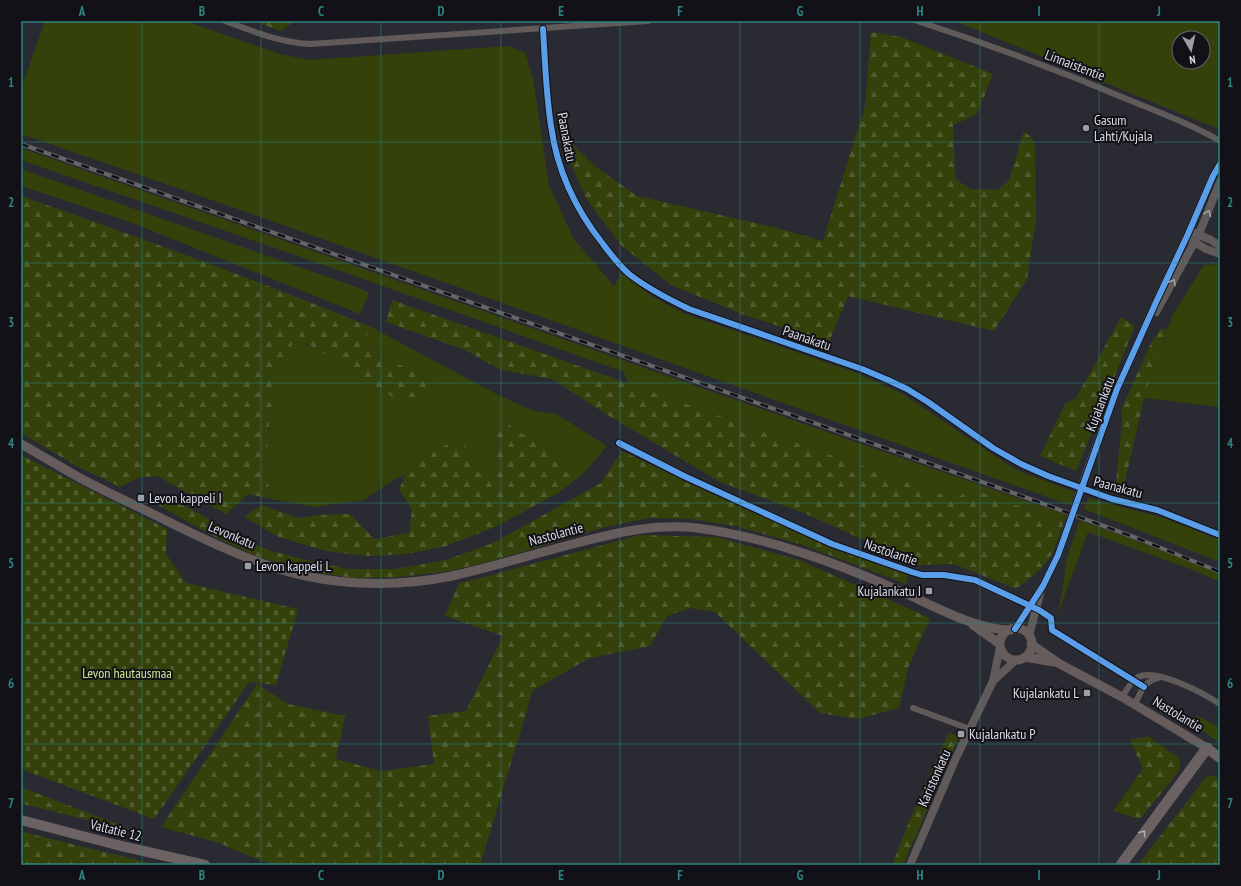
<svg xmlns="http://www.w3.org/2000/svg" width="1241" height="886" font-family="'PT Sans Narrow',sans-serif">
<style>
.grass{fill:#34410b;fill-rule:evenodd}
.forest{fill:url(#forest-firs)}
.cemetery{fill:url(#cemetery-stones)}
.lines{fill:none;stroke-linecap:round;stroke-linejoin:round}
.minor{stroke:#615a5b;stroke-width:6}
.tertiary{stroke:#615a5b;stroke-width:8}
.secondary{stroke:#675c5c;stroke-width:9}
.primary{stroke:#6f6364;stroke-width:10}
.trunk{stroke:#6d6263;stroke-width:10}
.motorway{stroke:#6b6162;stroke-width:11}
.rail-casing{stroke:#686568;stroke-width:4}
.rail{stroke:#111117;stroke-width:2.5;stroke-dasharray:8;stroke-linecap:butt}
.tertiary-bridge{stroke:#615a5b;stroke-width:8}
.cycleway-casing{stroke:#111117;stroke-width:8}
.cycleway{stroke:#5a9eea;stroke-width:6}
.oneway{stroke:#a4a2a7}
.oneway2{stroke:#aeabb1}
.grid{fill:none;stroke:#2e8580;stroke-width:1;stroke-opacity:0.55}
.poi-dot{fill:#9d9ea6;stroke:#111117;stroke-width:1.5}
.labels{text-anchor:middle;dominant-baseline:central;stroke-width:4;stroke-linejoin:round;paint-order:stroke}
.street-label{font-size:14px;fill:#dbdce5;stroke:#111117}
.poi-label{font-size:14px;fill:#dbdce5;stroke:#111117;text-anchor:start}
.park-label{font-size:14px;fill:#cae88f;stroke:#111117}
.neatline{fill:none;stroke:#2e8580;stroke-width:1.5}
.grid-label{font-size:13px;text-anchor:middle;font-weight:bold;fill:#2e8580}
</style>
<defs>
<pattern id="forest-firs" width="22" height="20" patternUnits="userSpaceOnUse"><rect width="22" height="20" fill="#34410b"/><path d="M5 1l3.5 6h-7zM16 11l3.5 6h-7z" fill="#515c2e"/></pattern>
<pattern id="cemetery-stones" width="16" height="16" patternUnits="userSpaceOnUse"><rect width="16" height="16" fill="#34410b"/><path d="M2 7V4a2 2 0 0 1 4 0v3zM10 15v-3a2 2 0 0 1 4 0v3z" fill="#515c2e"/></pattern>
</defs>
<rect width="100%" height="100%" fill="#2a2b32"/>
<path class="grass" d="M45,21H185L280,54L309,60L508,46L525,53L533,79L549,185L573,238L614,286L622,273L653,297L685,314L854,372L901,393L1016,470L1075,492L1070,505L255,215L21,134V89Z
M955,21H1220V129L1196,120ZM1179,38H1203V62H1179Z
M21,148L838,436L1067,515L1064,522L972,489L955,499L628,384L624,372L321,264L21,160Z
M21,169L359,288L369,293L360,314L130,222L21,186Z
M1220,264V407L1144,398L1172,316L1204,265Z
M371,327L500,396L534,411L556,414L607,446L584,473L503,421L496,432L497,463L486,476L460,438L437,449L409,466L405,475L395,479L364,500L314,507L272,499L266,475L269,422L279,367L294,341L436,385L361,342Z
M1088,498L1167,519L1220,540V562L1084,509Z
M1080,520L1164,551L1220,574V582L1193,570L1088,532L1057,616L1063,586L1067,558Z
M1198,716L1220,728V743L1186,719Z"/>
<path class="forest" d="M254,21H294L281,31Z
M871,32L901,37L993,74L977,114L953,125L955,179L971,189L998,190L1009,180L1024,131L1032,138L1035,147L1036,219L1027,279L994,331L848,296L829,342L744,315L671,285L622,246L587,200L573,169L563,135L596,167L637,196L777,228L823,241L865,106Z
M21,196C139,237 256,280 371,327L362,343L436,385L412,409L310,345L294,341L279,367L269,422L266,475L272,499L248,494L226,514L157,476L140,477L120,487L75,465L21,433Z
M392,300L955,499L972,489L1064,522L1053,553L1040,570L1016,589L954,564L919,565L804,513L720,482L606,414L552,379L501,370L465,350L386,322Z
M1121,317L1135,326L1076,471L1040,456L1065,404L1076,398Z
M1161,329H1167L1144,398L1124,486L1116,482L1122,420L1121,410L1151,343Z
M503,421L584,473L558,493L495,527L446,546L406,554L369,556L326,551L279,537L244,517L261,505L299,518L319,515L350,514L374,539L409,533L412,509L399,490L409,466L437,449L460,438L486,475L497,463L496,432Z
M622,451L675,477L833,549L908,575L906,584L800,544L735,526L690,519L648,518L602,528L491,561L450,571L398,577L352,578L303,570L259,557L217,538L151,501L156,497L164,496L202,515L232,536L272,551L306,560L347,569H395L446,560L493,543L601,483Z
M640,535L716,537L799,560L930,618L908,668L899,708L858,719L820,713L715,612L691,608L667,616L650,646L590,658L533,690L481,862L493,865H281L262,861L216,842L161,827L257,684L288,704L345,716L336,759L381,771L434,764L428,716L466,711L503,636L445,616L459,583L484,577Z
M949,732L959,737L903,865H892L911,817Z
M1148,736L1179,758L1180,762L1179,771L1140,819L1113,811L1143,769L1130,740Z
M1214,775L1220,781V865H1138L1206,777Z
M21,787L140,833L23,804Z
M21,831L31,834L158,865H21Z"/>
<path class="cemetery" d="M21,455L167,529L166,554L186,583L298,609L276,685L249,682L154,819L21,769Z"/>
<g class="lines">
<path class="minor" d="M225,21C255,32 278,42 310,44L648,21
M917,21C991,45 1063,72 1134,102C1163,114 1193,125 1220,141
M543,29C545,61 546,94 551,126C557,170 575,209 603,244C611,255 619,265 629,274C648,289 668,299 689,309L862,369L888,380L907,389L928,402L993,448L1021,464L1048,476L1112,499L1157,510L1220,535
M1122,697C1127,690 1131,681 1138,677C1157,668 1203,693 1220,704
M1135,704C1141,692 1144,681 1158,678
M913,708L970,729"/>
<path class="tertiary" d="M1195,233L1211,240L1220,246
M1191,240L1206,249L1220,254
M1156,312L1199,234L1220,182
M1089,466L1117,389L1157,300L1188,234L1213,176L1220,164
M1015,629L1043,586L1058,555
M1029,636L1040,594
M993,681L1016,660
M910,865L956,758L993,681L1000,647"/>
<path class="secondary" d="M21,444C41,455 60,467 80,478C108,493 137,506 165,520C199,537 234,554 270,566C327,586 393,588 452,576C493,567 533,554 573,544C615,533 654,523 697,528C766,537 834,562 898,590C930,604 975,630 1011,630
M973,625L1000,644
M1000 644a16 16 0 1 1 32 0a16 16 0 1 1-32 0Z
M1031,644L1058,663L1122,697L1207,748
M1025,657L1054,662"/>
<path class="primary" d="M1207,748L1220,758"/>
<path class="trunk" d="M21,820L117,845L205,865"/>
<path class="motorway" d="M1121,865L1207,748"/>
<g class="rail-casing">
<path id="rail" d="M21,144L1033,500L1139,539L1220,572"/>
</g>
<use href="#rail" class="rail"/>
<path class="tertiary-bridge" d="M1058,555L1089,466"/>
<g class="cycleway-casing">
<path id="cycleway" d="M543,29C545,61 546,94 551,126C557,170 575,209 603,244C611,255 619,265 629,274C648,289 668,299 689,309L862,369L888,380L907,389L928,402L993,448L1021,464L1048,476L1112,499L1157,510L1220,535
M619,443L684,476L832,544L912,572L922,575H944L975,580L1039,610L1051,618L1052,630L1144,687
M1015,629L1043,586L1058,555L1117,389L1157,300L1188,234L1213,176L1220,164"/>
</g>
<use href="#cycleway" class="cycleway"/>
</g>
<defs><path id="oneway-chevron" d="M-2-3.5L2.5 0L-2 3.5" fill="none" stroke-width="1.6" stroke-linecap="round" stroke-linejoin="round"/></defs>
<g class="oneway">
<use href="#oneway-chevron" transform="translate(1208 213) rotate(-68)"/>
<use href="#oneway-chevron" transform="translate(1173 282) rotate(-61)"/>
</g>
<use class="oneway2" href="#oneway-chevron" transform="translate(1143 833) rotate(-54)"/>
<path class="grid" d="M142,21V865M261,21V865M381,21V865M501,21V865M620,21V865M740,21V865M860,21V865M980,21V865M1099,21V865M21,142H1220M21,263H1220M21,383H1220M21,503H1220M21,623H1220M21,744H1220"/>
<g class="poi-dot">
<circle cx="1086" cy="128" r="4"/>
<rect x="137" y="494" width="8" height="8" rx="2"/>
<rect x="244" y="562" width="8" height="8" rx="2"/>
<rect x="925" y="587" width="8" height="8" rx="2"/>
<rect x="1083" y="689" width="8" height="8" rx="2"/>
<rect x="957" y="730" width="8" height="8" rx="2"/>
</g>
<g class="labels">
<g class="street-label">
<text transform="translate(1075 65) rotate(21)">Linnaistentie</text>
<text transform="translate(567 137) rotate(79)">Paanakatu</text>
<text transform="translate(807 338) rotate(19)">Paanakatu</text>
<text transform="translate(1100 404) rotate(-69)">Kujalankatu</text>
<text transform="translate(1118 487) rotate(15)">Paanakatu</text>
<text transform="translate(556 534) rotate(-15)">Nastolantie</text>
<text transform="translate(232 535) rotate(23)">Levonkatu</text>
<text transform="translate(891 552) rotate(19)">Nastolantie</text>
<text transform="translate(1178 714) rotate(31)">Nastolantie</text>
<text transform="translate(934 778) rotate(-66)">Karistonkatu</text>
<text transform="translate(116 830) rotate(14)">Valtatie 12</text>
</g>
<g class="poi-label">
<text x="1094" y="120">Gasum<tspan x="1094" dy="16">Lahti/Kujala</tspan></text>
<text x="149" y="498">Levon kappeli I</text>
<text x="256" y="566">Levon kappeli L</text>
<text x="921" y="591" text-anchor="end">Kujalankatu I</text>
<text x="1079" y="693" text-anchor="end">Kujalankatu L</text>
<text x="969" y="734">Kujalankatu P</text>
</g>
<g class="park-label">
<text x="127" y="673">Levon hautausmaa</text>
</g>
</g>
<rect width="1241" height="886" fill="none" stroke="#111117" stroke-width="44"/>
<g transform="translate(1191 50) rotate(171)"><circle r="19" fill="#111117" stroke="#626269"/>
<path d="M0-3L7 15L0 10L-7 15Z" fill="#9d9ea6"/>
<text y="-6" font-size="11" font-weight="bold" text-anchor="middle" fill="#dbdce5">N</text>
</g>
<rect x="22" y="22" width="1197" height="842" class="neatline"/>
<g class="grid-label">
<text x="82" y="16">A</text>
<text x="202" y="16">B</text>
<text x="321" y="16">C</text>
<text x="441" y="16">D</text>
<text x="561" y="16">E</text>
<text x="680" y="16">F</text>
<text x="800" y="16">G</text>
<text x="920" y="16">H</text>
<text x="1039" y="16">I</text>
<text x="1159" y="16">J</text>
<text x="11" y="87">1</text>
<text x="1230" y="87">1</text>
<text x="11" y="207">2</text>
<text x="1230" y="207">2</text>
<text x="11" y="327">3</text>
<text x="1230" y="327">3</text>
<text x="11" y="448">4</text>
<text x="1230" y="448">4</text>
<text x="11" y="568">5</text>
<text x="1230" y="568">5</text>
<text x="11" y="688">6</text>
<text x="1230" y="688">6</text>
<text x="11" y="808">7</text>
<text x="1230" y="808">7</text>
<text x="82" y="880">A</text>
<text x="202" y="880">B</text>
<text x="321" y="880">C</text>
<text x="441" y="880">D</text>
<text x="561" y="880">E</text>
<text x="680" y="880">F</text>
<text x="800" y="880">G</text>
<text x="920" y="880">H</text>
<text x="1039" y="880">I</text>
<text x="1159" y="880">J</text>
</g>
</svg>
